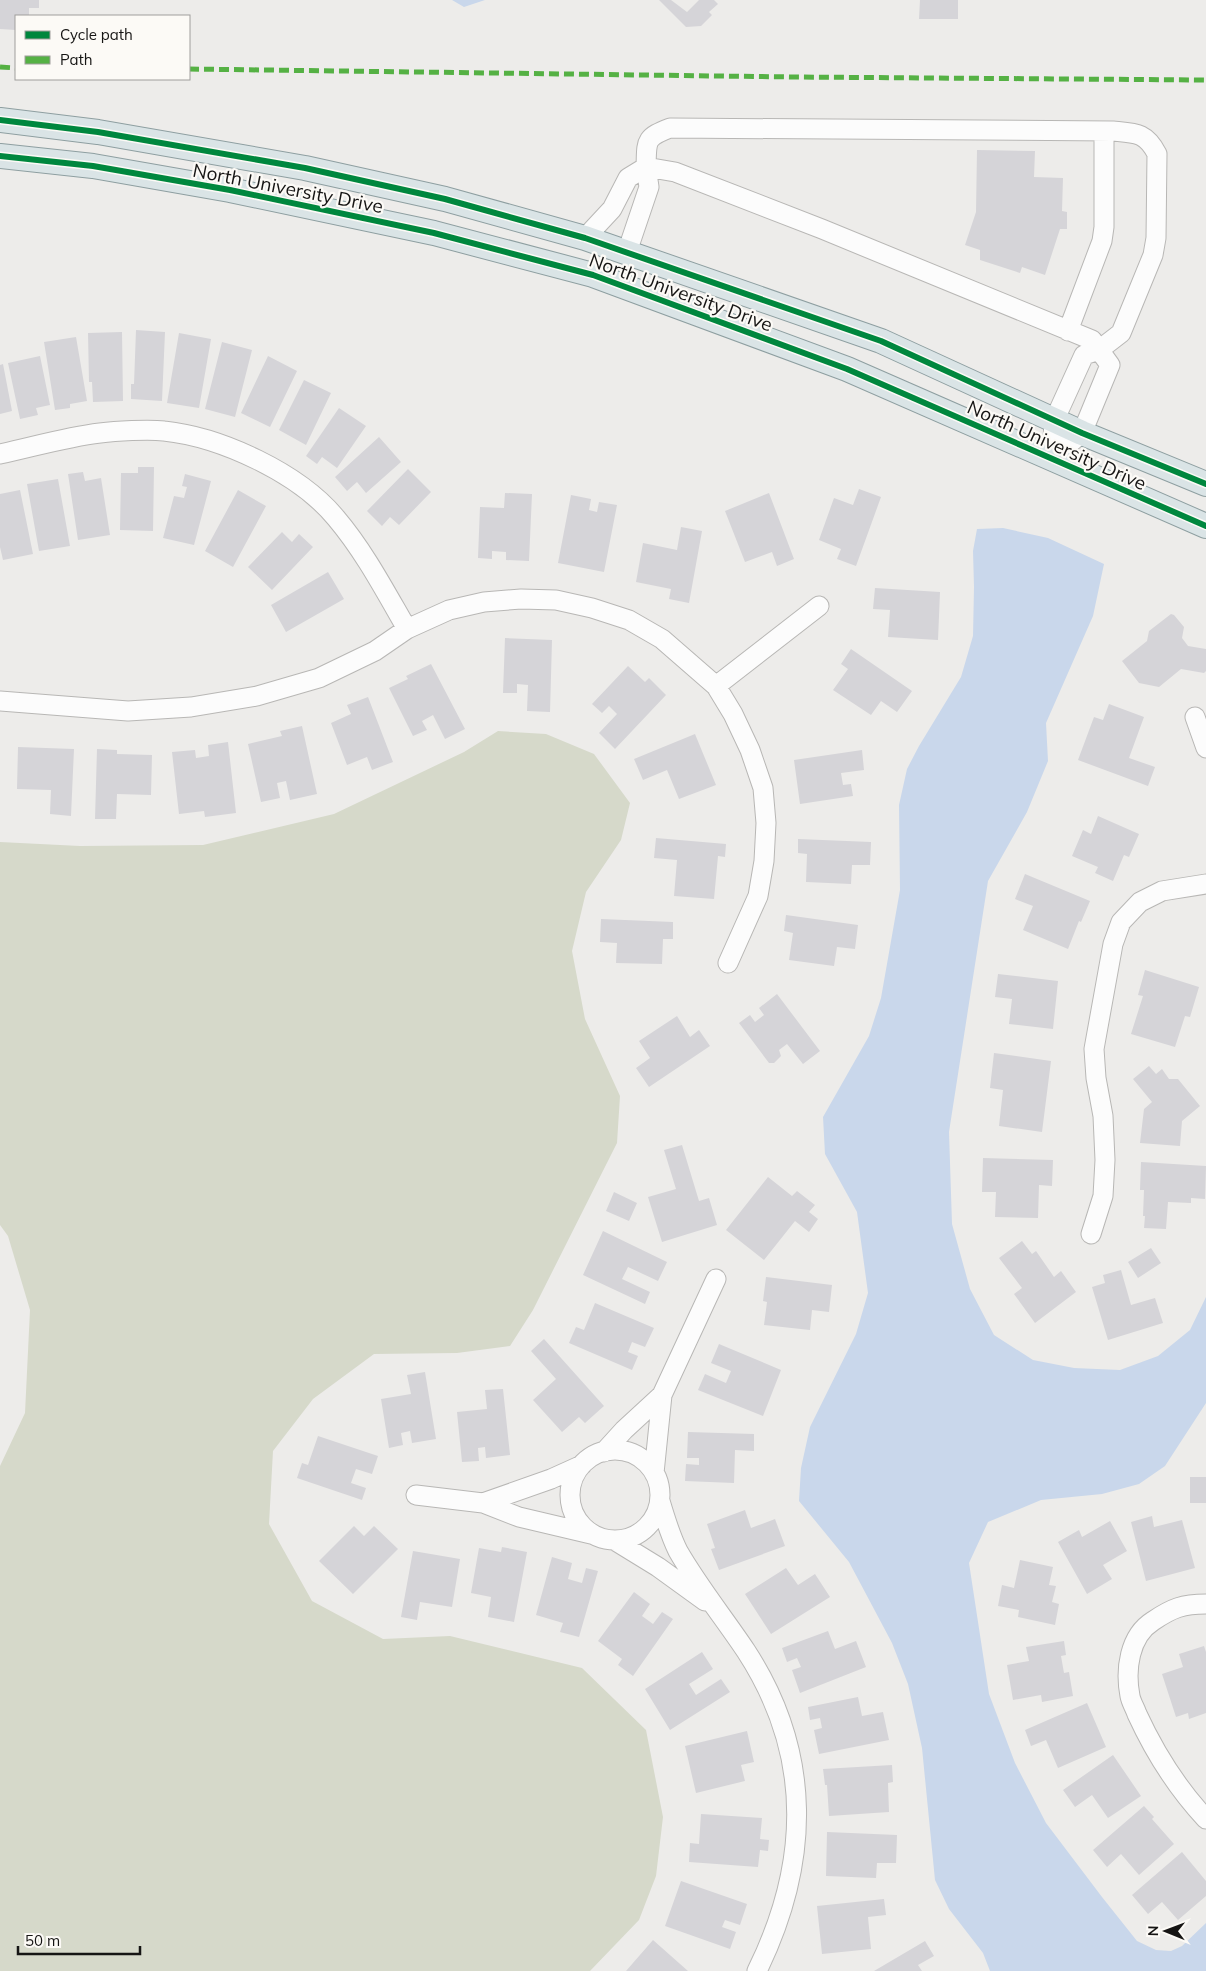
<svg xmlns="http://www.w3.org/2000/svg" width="1206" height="1971" font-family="Mulish,sans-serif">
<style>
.green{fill:#d6d9ca}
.water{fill:#c9d7eb}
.building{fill:#d5d4d8}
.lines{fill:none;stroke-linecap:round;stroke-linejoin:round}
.minor-casing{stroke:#b8b7b5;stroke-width:21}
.major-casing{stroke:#8e9fa1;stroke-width:26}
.minor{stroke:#fcfcfc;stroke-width:19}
.major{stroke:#dae4e6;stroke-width:24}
.quiet{stroke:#55b144;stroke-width:5;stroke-dasharray:10 5;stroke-linecap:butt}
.cycleway-casing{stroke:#fcfaf6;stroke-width:9}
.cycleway{stroke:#00873e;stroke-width:6}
.labels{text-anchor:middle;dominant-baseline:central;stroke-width:4.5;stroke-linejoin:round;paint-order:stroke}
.street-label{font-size:19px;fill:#161514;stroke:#fcfaf6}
</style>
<rect width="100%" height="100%" fill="#edecea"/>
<path class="green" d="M498,731L546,734L594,754L630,803L621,840L586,892L572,951L585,1019L620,1096L617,1143L533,1310L510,1346L457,1353L374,1354L313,1399L273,1451L269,1524L312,1601L383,1639L450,1636L582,1668L646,1730L663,1817L656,1876L639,1920L590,1971H0V1466L25,1413L30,1310L8,1236L0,1225V842L80,846L203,845L334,814L464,752Z"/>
<path class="water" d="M452,0H485L464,7Z
M1003,528L1048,538L1104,564L1093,616L1046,723L1048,761L1027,812L988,881L949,1132L952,1224L970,1289L994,1335L1033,1360L1074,1368L1120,1370L1158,1356L1190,1330L1206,1297V1403L1165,1466L1139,1484L1102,1494L1041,1500L988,1522L969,1563L989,1694L1015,1763L1046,1823L1102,1897L1137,1941L1156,1950L1171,1951L1182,1946L1206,1923V1971H990L983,1953L949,1909L935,1880L922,1748L908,1684L892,1643L849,1562L799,1501L801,1468L810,1427L856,1334L868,1293L857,1212L825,1154L823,1117L869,1036L881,998L900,890L899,805L907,769L919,746L961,677L973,636L974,587L973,551L977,529Z"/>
<path class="building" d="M0,0H39V8H29V16H16V30L0,29Z
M659,0H671L687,12L699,0H714L718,4L709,12L712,15L701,26L686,27Z
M920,0H958V19H919Z
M977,150L1035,151L1034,177L1063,178L1062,211L1067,212V229H1060L1045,275L1022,267L1020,273L980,260V250L965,245L976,212Z
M136,330L165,332L162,401L131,399V384H134Z
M122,332L123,401L93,402L92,382H89L88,333Z
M179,333L211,339L199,408L167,403Z
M76,337L87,401L70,404V408L55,410L44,342Z
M222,342L252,350L235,417L205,409Z
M40,356L50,405L36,408L38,415L20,419L8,363Z
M268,356L297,371L270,427L241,413Z
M3,364L12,411L0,414V365Z
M304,380L331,393L306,445L279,430Z
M339,408L366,426L337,468L322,457L317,464L306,456Z
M379,437L401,462L366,493L357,482L347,491L335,477Z
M138,467H154L153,531L120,530L121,473H138Z
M408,469L431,492L399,525L390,517L382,526L367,511Z
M83,472L85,481L101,478L110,535L78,540L68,474Z
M185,474L211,481L194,545L163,538L174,496L184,498L187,487L182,486Z
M58,479L70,546L39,551L27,484Z
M859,489L881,497L856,566L837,559L841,549L819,540L834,498L853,505Z
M20,490L33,554L3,560L0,547V494Z
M238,490L266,506L233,567L205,551Z
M505,493L532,494L529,561L506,560V552L492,551V559L478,558L480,507L504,508Z
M769,493L794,559L777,566L772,552L745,562L725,511Z
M571,495L591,499L589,510L597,512L599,502L617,505L604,572L558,563Z
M681,527L702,531L689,603L669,599L671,589L636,582L643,543L677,550Z
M282,532L292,542L299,534L313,547L272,590L248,567Z
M328,572L344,599L286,632L271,605Z
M875,588L940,592L938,640L888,637L890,610L873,609Z
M1171,614L1174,615L1184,627L1182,638L1188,646L1206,649V671L1204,673L1181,669L1159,687L1139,683L1122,661L1147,641L1149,631Z
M505,638L552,640L550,712L527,711L528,685L517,684V693H503Z
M851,649L912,691L897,712L881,701L871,715L833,690L848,669L841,664Z
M431,664L465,729L445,739L433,715L422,721L427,730L413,736L389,688L408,679L406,676Z
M628,666L645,682L649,678L666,695L615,749L599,733L617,714L609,706L602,713L592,704Z
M368,697L393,762L372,770L367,757L347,765L331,723L351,714L347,705Z
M1109,704L1144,717L1129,758L1155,767L1148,786L1078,760L1094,717L1103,720Z
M302,726L317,794L290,800L286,781L277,783L280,798L261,802L248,744L282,736L280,731Z
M695,734L716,785L679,799L667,770L643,780L634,759Z
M228,742L236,813L205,817L204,811L179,814L172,752L195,750L196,758L209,756L208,745Z
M18,747L74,749L71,816L50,814L51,790L17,789Z
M97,749L117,750V754L152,755L151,795L117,794L116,819H95Z
M862,750L864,770L841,773L843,785L851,784L853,796L800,804L794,760Z
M1098,816L1139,834L1129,857L1124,855L1113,881L1095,873L1098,867L1072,856L1083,830L1091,834Z
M656,838L726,844L725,857L718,856L714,899L674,896L677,860L654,858Z
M798,839L871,842L870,865H852L851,884L806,882L807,854L798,853Z
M1025,874L1090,901L1081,922L1079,921L1068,949L1023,930L1033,906L1015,899Z
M786,915L858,925L855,949L837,947L834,966L789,960L793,933L784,931Z
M601,919L673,922V939H663L662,964L616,963L617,943L600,942Z
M1145,970L1199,987L1190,1017L1185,1016L1175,1047L1131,1034L1143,996L1138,995Z
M998,974L1058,981L1053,1029L1009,1024L1012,999L995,997Z
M777,994L820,1051L803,1064L787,1044L779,1050L781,1056L774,1063H769L739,1023L750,1015L755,1022L764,1015L759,1008Z
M677,1016L690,1037L699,1030L710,1046L649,1087L636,1068L650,1058L639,1041Z
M994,1053L1051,1061L1042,1132L999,1126L1003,1090L990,1088Z
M1149,1066L1156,1074L1162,1069L1169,1079H1178L1200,1106L1182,1121L1180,1146L1140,1143L1144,1109L1152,1102L1133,1079Z
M682,1145L699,1201L709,1198L717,1225L662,1242L648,1197L676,1189L664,1150Z
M983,1158L1053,1160L1052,1186L1039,1185L1038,1218L995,1217L996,1192H982Z
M1141,1162L1206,1166L1205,1199L1191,1198V1203L1168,1202L1166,1229L1144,1228L1145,1216H1143L1144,1190H1140Z
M768,1177L792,1196L797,1191L815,1205L809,1212L818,1219L809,1232L795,1221L764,1260L726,1230Z
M614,1192L637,1203L629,1221L606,1211Z
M603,1231L667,1262L658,1281L628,1267L622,1279L650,1292L645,1304L583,1275Z
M1022,1241L1032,1254L1036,1251L1054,1277L1061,1271L1076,1292L1035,1323L1014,1294L1022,1288L999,1258Z
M1151,1248L1161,1263L1138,1278L1128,1262Z
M1121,1270L1131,1305L1155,1298L1163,1323L1108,1340L1092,1287L1105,1283L1103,1275Z
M766,1277L832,1285L829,1312L812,1310L810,1330L764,1325L767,1302L763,1301Z
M595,1303L654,1328L645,1347L632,1342L628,1352L638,1356L632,1370L569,1343L576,1327L584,1330Z
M544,1339L604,1406L585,1423L579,1417L562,1432L533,1400L556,1379L531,1351Z
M719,1344L781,1370L763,1416L698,1390L705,1374L726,1383L731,1371L711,1363Z
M425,1372L436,1439L412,1443L410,1431L401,1433L403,1445L389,1448L381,1399L411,1394L407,1375Z
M503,1389L510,1455L486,1458L485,1447L478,1448L479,1461L462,1462L457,1412L487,1409L485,1390Z
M688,1432L754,1434V1451L735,1450L734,1483L685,1481L686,1464L699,1465V1458H687Z
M318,1436L378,1456L372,1474L356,1469L351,1483L366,1488L362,1500L297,1478L302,1463L308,1465Z
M1190,1477H1206V1503H1190Z
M745,1510L751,1528L775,1519L785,1546L719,1570L711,1549L715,1548L707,1524Z
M1152,1516L1154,1527L1182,1520L1195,1568L1146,1581L1131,1522Z
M1110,1521L1127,1551L1103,1565L1112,1579L1087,1594L1058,1542L1079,1530L1082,1537Z
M354,1526L364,1536L374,1526L398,1549L353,1594L319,1561Z
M502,1547L527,1552L514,1622L488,1617L491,1597L471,1593L479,1548L501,1552Z
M413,1551L460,1559L452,1607L420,1602L417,1620L401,1617Z
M552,1557L572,1563L568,1579L582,1583L586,1568L598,1571L579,1637L560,1632L563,1623L536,1615Z
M1020,1560L1053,1567L1049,1585L1056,1586L1052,1602L1059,1604L1055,1625L1018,1617L1019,1610L998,1606L1002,1585L1014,1588Z
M786,1568L798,1585L815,1574L830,1597L771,1634L745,1594Z
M634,1592L650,1604L642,1616L653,1624L662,1612L673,1619L633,1676L618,1665L622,1659L598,1641Z
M828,1631L835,1649L856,1641L866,1667L800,1693L792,1670L801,1667L797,1658L787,1662L782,1648Z
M1064,1641L1066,1655L1061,1656L1064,1673L1069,1672L1073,1696L1042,1702L1041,1695L1013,1700L1007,1665L1029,1661L1026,1647Z
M1204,1646L1206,1652V1713L1189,1719L1188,1713L1176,1717L1162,1674L1183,1667L1179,1654Z
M702,1652L713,1669L689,1684L696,1695L721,1679L730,1692L670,1730L645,1689Z
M858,1697L862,1716L883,1712L889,1740L819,1754L814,1730L822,1728L820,1718L810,1720L808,1707Z
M1087,1703L1106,1747L1058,1768L1046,1740L1031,1746L1025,1730Z
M747,1731L754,1762L741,1765L745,1781L696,1793L685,1746Z
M1113,1755L1141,1796L1108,1818L1092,1795L1075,1807L1063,1790Z
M892,1765L893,1782L888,1783L889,1812L829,1816L827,1785H825L823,1769Z
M1144,1806L1154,1817L1152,1819L1174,1844L1139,1875L1121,1854L1107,1867L1093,1850Z
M701,1814L762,1818L760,1839L769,1840L768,1851L760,1850L758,1867L689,1862L690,1843L699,1844Z
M827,1832L897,1835L896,1863H877L876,1878L826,1876Z
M1182,1852L1206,1881V1896L1178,1920L1162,1902L1148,1914L1132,1895Z
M681,1881L747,1904L740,1925L725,1920L722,1927L736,1932L730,1949L665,1926Z
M884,1899L886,1915L868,1917L871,1949L822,1954L817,1906Z
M653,1940L688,1971H626Z
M925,1941L934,1956L918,1965L922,1971H874Z"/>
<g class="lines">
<g class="minor-casing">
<path id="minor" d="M585,238L612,209L628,178L646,167L649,187L627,252
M1068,331L1102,241L1104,227V131
M0,454C33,447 66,437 100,433C115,431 149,429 164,431C221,437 299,473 336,518C364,551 385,591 407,629
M1052,458L1054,421L1084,355L1099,350L1121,333L1153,255L1156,238L1157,154C1146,132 1135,133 1113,131L670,128C644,138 647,141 646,167L675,172L822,229L1092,340L1110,365L1082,433L1052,458
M716,686L819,606
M0,701L128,711L191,707L257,696L319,678L375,651L407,629L449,610L484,602L521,599L556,600L592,608L629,620L662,639L716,686L733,714L750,750L763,788L766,823L764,861L758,896L728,963
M1195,717L1206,748
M1091,1234L1103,1196L1105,1160L1103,1116L1096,1078L1094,1049L1113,944L1121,922L1140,902L1162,891L1206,884
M570 1495a45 45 0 1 1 90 0a45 45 0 1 1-90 0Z
M604,1452L624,1430L662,1395
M654,1473L662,1395L716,1279
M416,1495L483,1503L519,1517L591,1534
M660,1501C665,1518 670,1535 678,1551C698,1586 724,1618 746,1651C813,1754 810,1863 757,1971
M483,1503L551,1479L582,1465
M614,1540L658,1567L705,1601
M1206,1604C1183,1604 1172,1608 1153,1621C1129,1636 1125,1670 1130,1696C1131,1702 1135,1708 1137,1714C1154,1751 1178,1789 1206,1819"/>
</g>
<g class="major-casing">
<path id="major" d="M0,120L98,132L305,168L445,199L585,238L881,341L1082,433L1206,484
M0,156L93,166L230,190L434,233L593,275L847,369L1206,526"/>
</g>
<use href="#minor" class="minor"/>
<use href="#major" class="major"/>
<path class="quiet" d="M0,67L16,68
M189,69L794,77L1206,80"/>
<g class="cycleway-casing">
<path id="cycleway" d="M0,120L98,132L305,168L445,199L585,238L881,341L1082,433L1206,484
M0,156L93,166L230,190L434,233L593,275L847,369L1206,526"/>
</g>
<use href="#cycleway" class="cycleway"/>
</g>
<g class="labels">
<g class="street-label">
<text transform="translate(288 188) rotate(11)">North University Drive</text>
<text transform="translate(681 292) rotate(20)">North University Drive</text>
<text transform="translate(1057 445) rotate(24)">North University Drive</text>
</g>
</g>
<rect x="15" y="15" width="175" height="65" fill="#fcfaf6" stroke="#a09e9c"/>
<rect x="25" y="31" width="25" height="8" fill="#00873e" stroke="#a09e9c"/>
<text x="60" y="40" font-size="15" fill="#161514">Cycle path</text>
<rect x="25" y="56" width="25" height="8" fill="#55b144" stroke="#a09e9c"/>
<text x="60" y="65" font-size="15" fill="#161514">Path</text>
<g transform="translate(1166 1931) rotate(271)" stroke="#fcfaf6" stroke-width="4" paint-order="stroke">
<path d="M0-4L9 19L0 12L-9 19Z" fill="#161514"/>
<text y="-8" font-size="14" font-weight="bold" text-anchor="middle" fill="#161514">N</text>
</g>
<path d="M18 1946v8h122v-8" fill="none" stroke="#161514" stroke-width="2.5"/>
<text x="25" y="1946" font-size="15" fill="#161514" stroke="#fcfaf6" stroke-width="4" paint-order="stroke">50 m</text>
</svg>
